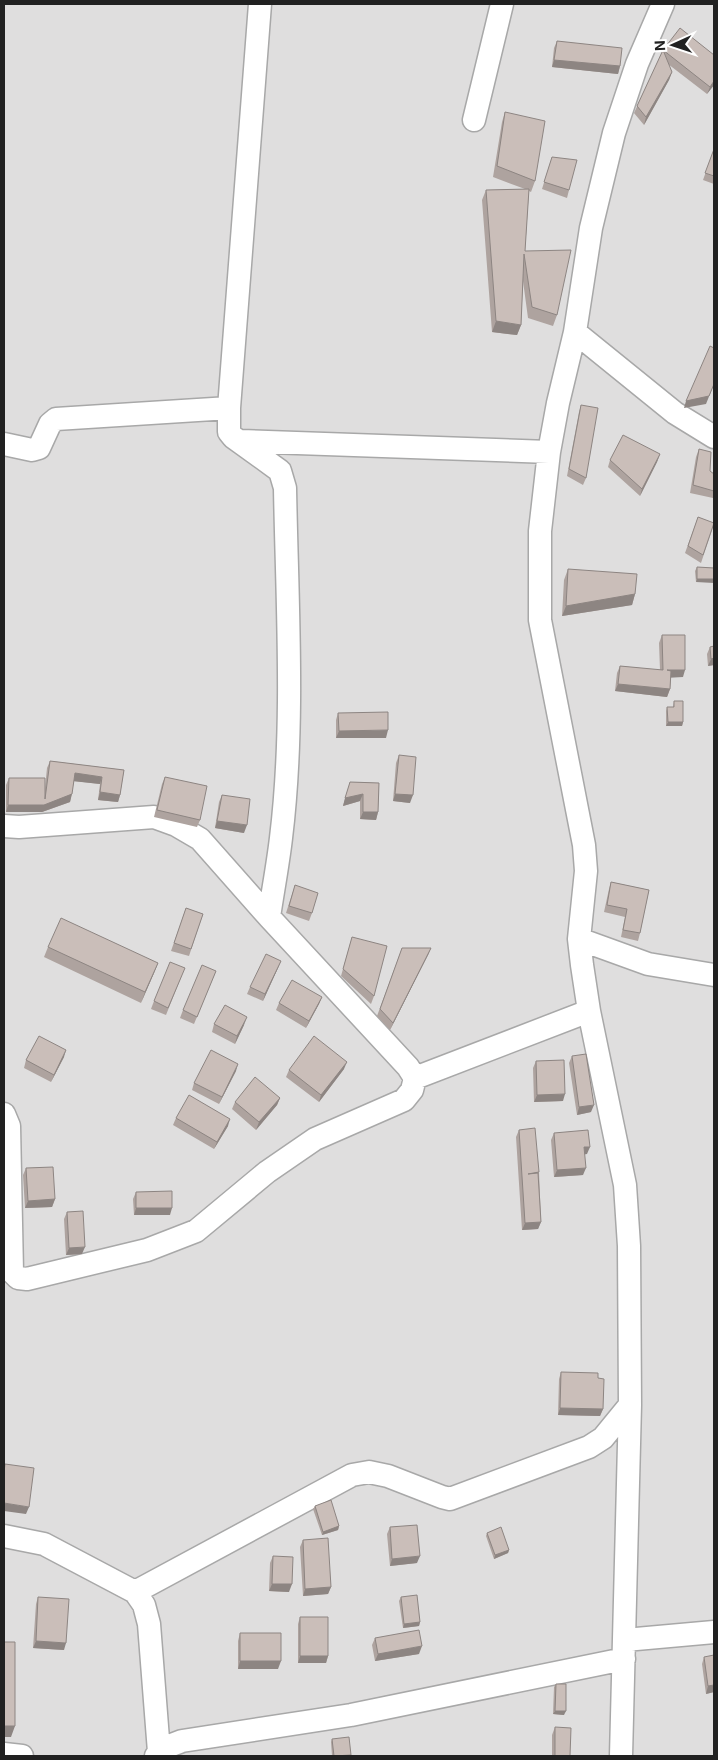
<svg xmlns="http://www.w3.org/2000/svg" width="718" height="1760" font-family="Inter,sans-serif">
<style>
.residential{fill:#dfdede}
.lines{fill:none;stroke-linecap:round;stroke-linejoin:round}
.minor-casing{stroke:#a8a8a8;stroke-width:25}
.minor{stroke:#fff;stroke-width:22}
.wall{fill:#aea39f}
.shaded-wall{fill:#8d8582}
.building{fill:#cabeb9;stroke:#8d8582}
</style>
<rect width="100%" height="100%" fill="#f2ede7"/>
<path class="residential" d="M4,4H714V1756H4Z"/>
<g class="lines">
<g class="minor-casing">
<path id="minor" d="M260,4L229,408V432L233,437L280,471L285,488C287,602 295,724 281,838C278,864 273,890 269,917
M474,120L502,4
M575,332L675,413L714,437
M241,441L549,452
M4,444L32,450L39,448L50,424L56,419L229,408
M4,826L19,827L154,817L176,825L200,839L269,917L408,1067L415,1078L412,1090L404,1100L315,1139L267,1172L196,1231L147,1250L27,1279L18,1278L12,1272L9,1126L4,1114
M579,939L648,964L714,975
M415,1078L589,1011
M4,1536L44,1544L135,1592L144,1605L149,1624L159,1752
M135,1592L352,1475L369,1472L388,1476L442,1497L450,1499L589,1447L603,1438L630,1405
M625,1640L714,1632
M4,1754L22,1756
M156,1756L169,1746L182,1741L351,1715L624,1659
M621,1756L630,1405L629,1246L625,1185L589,1011L582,965L579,939L586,871L584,845L540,620V531L549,452L558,403L575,332L591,228L614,133L637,64L663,4"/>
</g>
<use href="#minor" class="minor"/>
</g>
<path class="wall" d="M557,41L620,66L618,74L552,67L554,48Z
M663,50L714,85L707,94L668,64L672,72L669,80L644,125L634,113Z
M505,112L535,181L531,192L529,191L525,251L557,315L553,326L528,318L523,281L521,325L517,335L492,332L482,200L486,190L525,189L493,177L502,122Z
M714,149V184L703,180Z
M552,157L569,190L567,198L542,189Z
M581,405L586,478L583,485L567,476L579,412Z
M699,449L710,471L714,474V494L713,498L690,493L696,457Z
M660,454L657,462L640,496L608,467L610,460Z
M698,517L714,524L701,563L685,553Z
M697,567L714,568L696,582L695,571Z
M568,569L635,594L632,605L562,616L564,580Z
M662,635L683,677H671L670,689L667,697L615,691L617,673L620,666L660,670L659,643Z
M710,647L714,665L708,666L707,654Z
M674,701L683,722L682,726H666V711L667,707H673Z
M338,713L386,738H336V720Z
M399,755L410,803L393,801L396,763Z
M50,761L124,770L120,795L118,802L98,800L100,784L74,781L70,802L42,812H6V785L9,778L45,788L47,768Z
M165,777L200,820L197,827L154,817L162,784Z
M350,782L379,783L378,812L376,820L360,819V801L343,806Z
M222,795L244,833L215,828L219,802Z
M611,882L649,890L640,933L638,941L621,937L625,917L604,912L609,889Z
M295,885L312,913L309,921L286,913Z
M186,908L203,914L189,956L171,951Z
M352,937L374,996L371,1004L341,976Z
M48,947L158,963L154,973L141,1003L44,957Z
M402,948H431L428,955L390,1030L377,1016Z
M281,961L263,1001L247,994L250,987Z
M216,971L194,1024L180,1018L183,1010Z
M182,975L166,1015L151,1009L154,1001Z
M322,997L319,1004L306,1028L276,1010L279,1003Z
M214,1024L244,1025L235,1044L212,1032Z
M572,1056L591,1112L577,1115L569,1063Z
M64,1057L51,1082L24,1068L26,1060Z
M536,1061L563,1101L534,1102L533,1068Z
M344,1069L319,1102L286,1077L289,1070Z
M236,1071L219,1104L192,1090L194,1083Z
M280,1098L277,1105L256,1130L232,1109L235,1102Z
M176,1118L228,1126L214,1149L173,1125Z
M519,1130L539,1172L541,1222L538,1229L522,1230L516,1137Z
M554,1133L587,1154H584L583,1175L554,1177L551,1140Z
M26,1168L55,1199L52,1207L25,1208L23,1175Z
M136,1192L170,1215H134L133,1199Z
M67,1212L82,1254L66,1255L64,1219Z
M561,1372L598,1378L603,1409L600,1416L558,1415L559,1379Z
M315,1506L339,1526L338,1530L322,1535L313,1509Z
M390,1527L417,1563L390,1566L387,1534Z
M487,1533L509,1550L508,1553L494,1559L486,1536Z
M303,1540L331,1587L328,1594L303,1596L300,1547Z
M273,1556L289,1592L269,1591L270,1563Z
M38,1597L64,1650L33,1648L36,1604Z
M401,1597L420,1622L419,1626L403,1628L399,1601Z
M300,1617L328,1656L326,1663H298V1624Z
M240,1633L278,1669H238V1641Z
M375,1638L419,1654L375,1661L372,1645Z
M704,1657L714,1692L706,1694L702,1664Z
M556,1684L564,1715L553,1714L554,1687Z
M555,1727L570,1756H552V1735Z
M332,1739L351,1755L350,1756H332L331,1742Z"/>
<path class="shaded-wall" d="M554,60L620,66L618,74L552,67Z
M672,72L669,80L644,125L646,117Z
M714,81V85L707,94L710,87Z
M496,321L521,325L517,335L492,332Z
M714,384L706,404L684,408L686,401Z
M660,454L657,462L640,496L642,489Z
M697,579H714V583L696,582Z
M635,594L632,605L562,616L566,606Z
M714,658V665L708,666L711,659Z
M667,670H685L683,677L665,678Z
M618,684L670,689L667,697L615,691Z
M668,722H683L682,726H666Z
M388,730L386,738H336L339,731Z
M75,773L102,777L100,784L72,781Z
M100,792L120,795L118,802L98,800Z
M72,794L70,802L42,812H6L8,805Z
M363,794L360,801L343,806L345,798Z
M395,794L413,795L410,803L393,801Z
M363,812H378L376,820L360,819Z
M217,821L247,825L244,833L215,828Z
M431,948L428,955L390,1030L393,1023Z
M281,961L278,968L263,1001L265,994Z
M158,963L154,973L141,1003L145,992Z
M322,997L319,1004L306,1028L309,1021Z
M247,1017L244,1025L235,1044L237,1036Z
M66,1050L64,1057L51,1082L54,1075Z
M347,1062L344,1069L319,1102L321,1095Z
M238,1064L236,1071L219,1104L222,1097Z
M565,1094L563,1101L534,1102L537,1095Z
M280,1098L277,1105L256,1130L259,1122Z
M594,1105L591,1112L577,1115L579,1107Z
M230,1119L228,1126L214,1149L217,1142Z
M584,1147H590L587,1154L581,1155Z
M586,1168L583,1175L554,1177L557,1170Z
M55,1199L52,1207L25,1208L28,1201Z
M136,1208H172L170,1215H134Z
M541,1222L538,1229L522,1230L525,1223Z
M85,1247L82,1254L66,1255L69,1248Z
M560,1408L603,1409L600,1416L558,1415Z
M4,1503L29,1507L26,1514L4,1511Z
M339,1526L338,1530L322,1535L323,1532Z
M509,1550L508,1553L494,1559L495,1555Z
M420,1556L417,1563L390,1566L392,1559Z
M272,1584H292L289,1592L269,1591Z
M331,1587L328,1594L303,1596L305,1589Z
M420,1622L419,1626L403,1628L404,1624Z
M36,1641L66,1643L64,1650L33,1648Z
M422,1646L419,1654L375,1661L378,1654Z
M300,1656H328L326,1663H298Z
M240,1661H281L278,1669H238Z
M714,1685V1692L706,1694L708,1686Z
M555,1711H566L564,1715L553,1714Z
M4,1726H15L11,1737H4Z"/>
<path class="building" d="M680,28L714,55V81L710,87L663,50Z
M557,41L622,48L620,66L554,60Z
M663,50L672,72L646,117L637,106Z
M505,112L545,121L535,181L497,166Z
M714,149V176L705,173Z
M552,157L577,160L569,190L544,182Z
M529,189L525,251L571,250L557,315L532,307L524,254L521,325L496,321L486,190Z
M710,346L714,348V384L709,396L686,401Z
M581,405L598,408L586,478L569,469Z
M623,435L660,454L642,489L610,460Z
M699,449L711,452L710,471L714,474V491L693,485Z
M698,517L714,523L703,555L688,546Z
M697,567L714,568V579H697Z
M568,569L637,574L635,594L566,606Z
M662,635H685V670H667L671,671L670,689L618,684L620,666L663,670Z
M714,646V658L711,659L710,647Z
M674,701H683V722H668L667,707H674Z
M388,712V730L339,731L338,713Z
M399,755L416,757L413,795L395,794Z
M50,761L124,770L120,795L100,792L102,777L75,773L72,794L44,805H8L9,778H45V799Z
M165,777L207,786L200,820L157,810Z
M350,782L379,783L378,812H363V794L345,798Z
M222,795L250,799L247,825L217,821Z
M611,882L649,890L640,933L623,930L627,909L607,905Z
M295,885L318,893L312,913L289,906Z
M186,908L203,914L191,949L174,943Z
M61,918L158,963L145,992L48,947Z
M352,937L387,946L374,996L343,969Z
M402,948H431L393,1023L380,1009Z
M266,954L281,961L265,994L250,987Z
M170,962L185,968L168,1008L154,1001Z
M202,965L216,971L197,1017L183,1010Z
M292,980L322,997L309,1021L279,1003Z
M225,1005L247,1017L237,1036L214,1024Z
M39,1036L66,1050L54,1075L26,1060Z
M314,1036L347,1062L321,1095L289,1070Z
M211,1050L238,1064L222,1097L194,1083Z
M586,1054L594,1105L579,1107L572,1056Z
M564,1060L565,1094L537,1095L536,1061Z
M255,1077L280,1098L259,1122L235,1102Z
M189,1095L230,1119L217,1142L176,1118Z
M535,1128L539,1172L528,1174L538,1173L541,1222L525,1223L519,1130Z
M588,1130L590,1147H584L586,1168L557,1170L554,1133Z
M53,1167L55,1199L28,1201L26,1168Z
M172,1191V1208H136V1192Z
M83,1211L85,1247L69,1248L67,1212Z
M561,1372L598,1373V1378L604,1379L603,1409L560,1408Z
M5,1464L34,1468L29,1507L4,1503V1472Z
M331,1500L339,1526L323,1532L315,1506Z
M417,1525L420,1556L392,1559L390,1527Z
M501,1527L509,1550L495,1555L487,1533Z
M328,1538L331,1587L305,1589L303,1540Z
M273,1556L293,1557L292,1584H272Z
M417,1595L420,1622L404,1624L401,1597Z
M38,1597L69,1599L66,1643L36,1641Z
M300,1617H328V1656H300Z
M419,1630L422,1646L378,1654L375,1638Z
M240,1633H281V1661H240Z
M4,1642H15V1726H4Z
M714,1655V1685L708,1686L704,1657Z
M556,1684H566V1711H555Z
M555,1727L571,1728L570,1756H555Z
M349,1737L351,1755L334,1756L332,1739Z"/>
<rect width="718" height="1760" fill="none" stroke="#212121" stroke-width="10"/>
<g transform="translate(673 45) rotate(267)" stroke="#ffffff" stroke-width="4" paint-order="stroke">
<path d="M0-4L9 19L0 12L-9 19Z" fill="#212121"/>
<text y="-8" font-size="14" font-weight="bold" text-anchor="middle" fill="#212121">N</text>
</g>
</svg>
